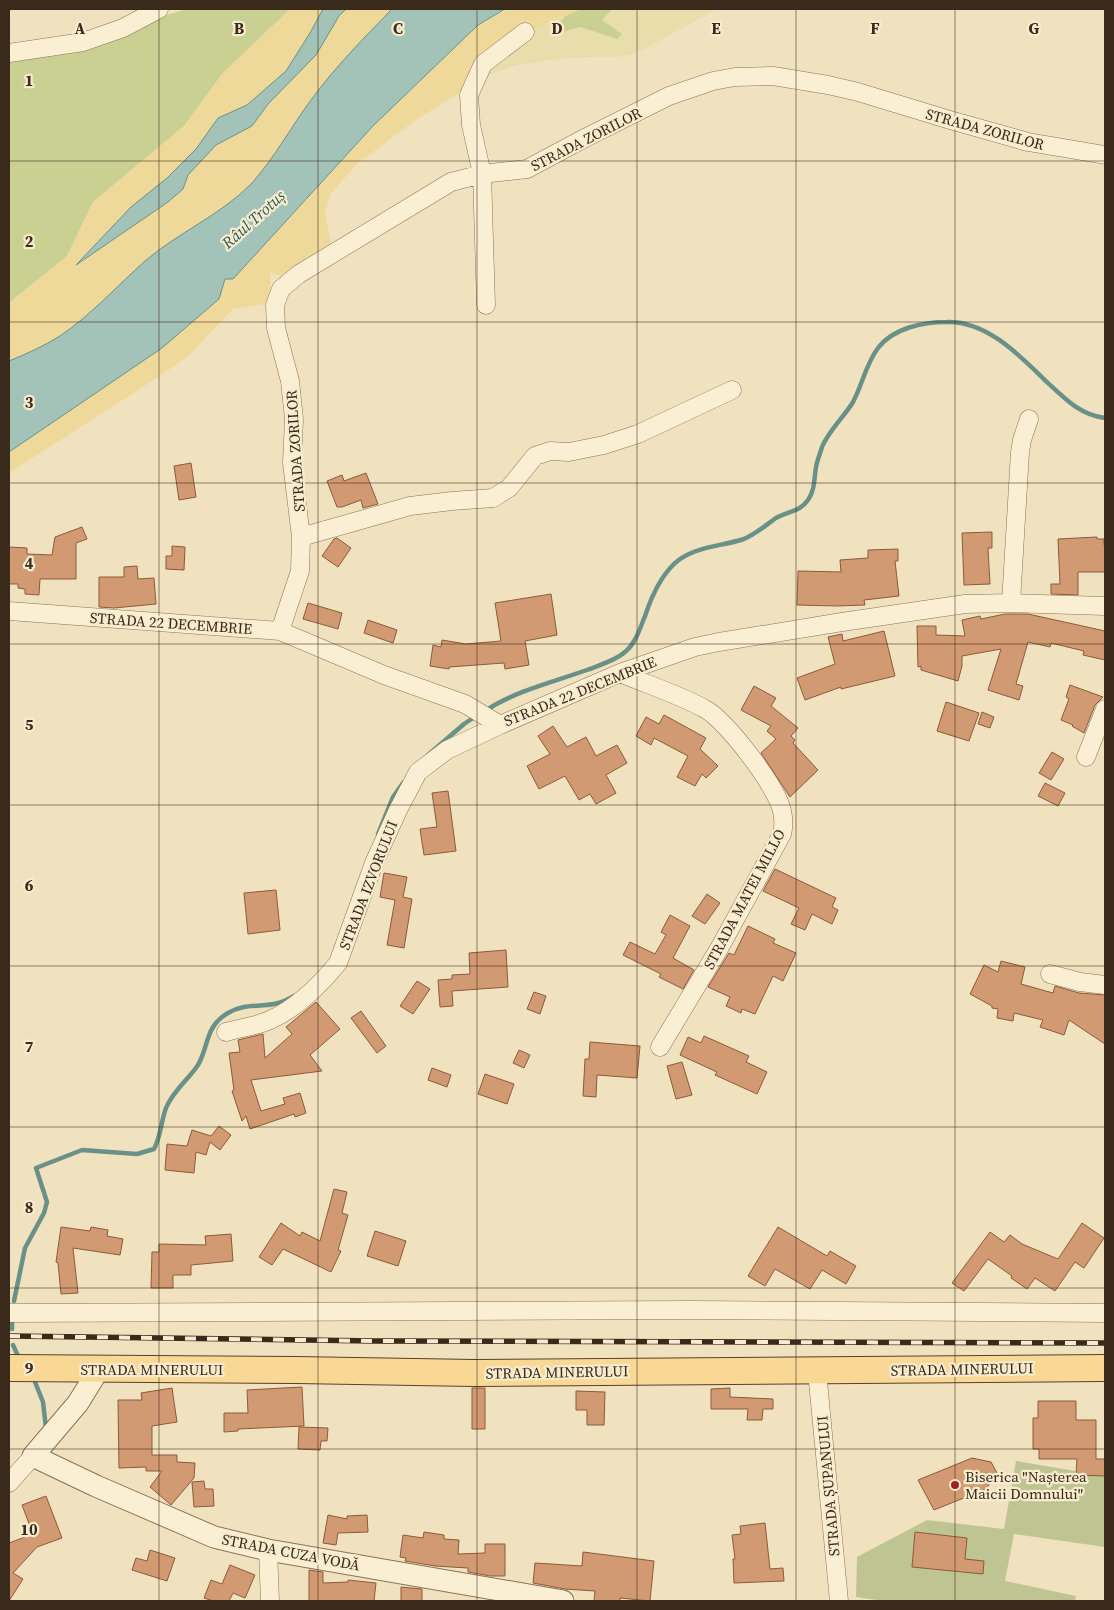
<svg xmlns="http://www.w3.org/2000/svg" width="1114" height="1610" font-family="'Source Serif 4',serif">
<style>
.farmland{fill:#e7deac}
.green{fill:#c9d092}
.sand{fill:#efd99a}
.cemetery{fill:#bec492}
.water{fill:#a3c3b9;stroke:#699187}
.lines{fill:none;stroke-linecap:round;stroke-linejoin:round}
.stream{stroke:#699187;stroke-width:4.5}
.building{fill:#d29a72;stroke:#8c5a3a}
.minor-casing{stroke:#8b7256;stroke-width:19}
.tertiary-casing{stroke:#8b7256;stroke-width:23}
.primary-casing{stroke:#58402b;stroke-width:28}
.minor{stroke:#fbefd3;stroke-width:18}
.tertiary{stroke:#fbefd3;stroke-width:21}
.primary{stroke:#f8d894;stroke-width:26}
.rail-casing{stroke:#3a2a1c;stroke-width:5.5}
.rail{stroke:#f8eccf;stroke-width:4;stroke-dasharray:11;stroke-linecap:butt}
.grid{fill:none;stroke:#3a2a1c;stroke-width:1;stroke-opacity:0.55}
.poi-dot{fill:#9f2122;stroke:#f8eccf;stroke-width:2}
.labels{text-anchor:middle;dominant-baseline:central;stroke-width:4.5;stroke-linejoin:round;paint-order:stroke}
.street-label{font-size:15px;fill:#3a2a1c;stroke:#f8eccf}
.poi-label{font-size:15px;fill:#3a2a1c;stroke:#f8eccf;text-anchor:start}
.water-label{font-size:16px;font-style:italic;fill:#2a5b57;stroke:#f8eccf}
.grid-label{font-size:16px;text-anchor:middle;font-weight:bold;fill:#3a2a1c;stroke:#f8eccf;stroke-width:4.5;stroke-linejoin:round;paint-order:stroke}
</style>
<rect width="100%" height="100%" fill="#f1e2bf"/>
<path class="farmland" d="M612,9H716L645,49L628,55L615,57L566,58L536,62L509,67L488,75L486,50L565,16L550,36L580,27L616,39L622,34L602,20Z"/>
<path class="green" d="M187,9H290L223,73L184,126L93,202L67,256L9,303V60Z
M581,9H612L602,20L622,34L617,39L580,27L549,36L565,16Z"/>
<path class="sand" d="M290,9H323L310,33L286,71L247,105L218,118L196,149L79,263L168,202L183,189L188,176L216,145L252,126L346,9H392C364,38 335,67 311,100C291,127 275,157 252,183C222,215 179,232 145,261C117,286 91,315 60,336C44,346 26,354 9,361V303L67,256L93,202L184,126L223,73Z
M509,9H581L486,50L488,75L416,120L356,165L330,195L325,214L331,244L288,278L270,273L271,303L233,309L186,358L140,389L9,473V452L162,348L219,299L225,278L233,279L373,127L478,25Z"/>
<path class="cemetery" d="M1016,1461L1105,1476V1547L1014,1534L1005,1581L1076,1596L1075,1601H884L856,1597L857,1557L927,1520L1004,1529Z"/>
<path class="water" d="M323,9H346L339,16L316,55L269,103L252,126L216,145L188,175L183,189L168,202L76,265L131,207L167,178L196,149L218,118L247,105L286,71L310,33Z
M392,9H505L478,25L373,126L233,279H225L219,299L162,348L9,452V361C26,354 44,346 60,336C91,315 117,286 145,261C179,232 221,215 252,183C275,157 291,127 311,100C335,67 364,38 392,9Z"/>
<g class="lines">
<path class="stream" d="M485,711C515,691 553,682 587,670C599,665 615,661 625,652C636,643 640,628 645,616C652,595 662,572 680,559C699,546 723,546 744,539C756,534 766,525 776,518C788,511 800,512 808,500C815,490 814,479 816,467C817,461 820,454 822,447C829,430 844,417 853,402C862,385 866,364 878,348C893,328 923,322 947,322C988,321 1021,357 1049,384C1066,400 1081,415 1105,418
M428,755L464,724L476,716
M378,834L393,797L403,783
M14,1301L25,1248L44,1213L47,1202L36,1168L82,1150L137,1154L154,1149C161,1136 161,1121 166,1108C173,1091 188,1080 198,1065C209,1046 205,1026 228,1013C249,1000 269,1012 294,996
M12,1329V1317
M13,1345L18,1356
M35,1382L43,1402L46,1428"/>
</g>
<path class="building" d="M191,463L196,497L179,500L174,466Z
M366,473L378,504L363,508L361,500L342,507H337L327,481L342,475L344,481Z
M82,527L87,539L76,543V579H40L39,595L25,594V589L18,588V584H9V547L27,548V554L52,555L55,537Z
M992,532V548H988L990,584L964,585L962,533Z
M1097,537V539H1104V545H1105V572H1078V595L1051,594V584H1060L1058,539Z
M337,538L351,548L338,567L322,556L334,539Z
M172,546L185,547L184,570L166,569V556H172Z
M898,549V561H895L899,596L864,600L865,605L837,606L797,605L798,571L841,572L840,560L868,558V550Z
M137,566L138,579L154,578L156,604L114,608L99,607V577H124V567Z
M551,594L557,635L525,641L529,665L505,669L504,663L449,667V669L430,666L433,645L441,647L442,640L466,644L501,641L495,603Z
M308,603L342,613L338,629L303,619Z
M1005,614H1028L1105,631V660L1083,655L1084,651L1051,643L1050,647L1028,642L1016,684L1023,686L1019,700L988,690L1001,649L962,656V666L958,681L921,670V666L918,667L917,626H936V635L965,636L962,620L980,616L981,619Z
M368,620L397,630L393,643L364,633Z
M884,631L895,676L841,689V687L805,700L797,678L835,664L828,637L842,634L843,641Z
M1070,685L1103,697L1095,705L1084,733L1072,726L1073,725L1061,720L1069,699L1066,697Z
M754,686L776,698L771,706L798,728L791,736L795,740L793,743L818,770L790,797L761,753L776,739L767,731L771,726L741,710Z
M946,702L979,713L969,741L937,731Z
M982,712L994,717L990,728L978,724Z
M664,715L706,738L700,749L718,766L706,778L702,774L695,786L677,777L688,756L654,738L651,745L636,736L646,717L659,724Z
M553,726L567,747L586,737L596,756L617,745L627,763L606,775L616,793L596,804L590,794L579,800L565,776L539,789L527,766L550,754L538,736Z
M1052,752L1064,759L1051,780L1039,773Z
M1045,783L1065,793L1058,806L1038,796Z
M448,791L456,851L424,855L420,829L437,827L432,793Z
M775,869L836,898L832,907L838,910L832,924L812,914L805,930L791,924L799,908L763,891Z
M384,873L407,877L403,897L412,899L404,948L387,945L395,900L380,897Z
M276,890L280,930L248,934L244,893Z
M707,894L720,903L705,924L692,916Z
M670,915L690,926L673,958L694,970L683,989L659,977L661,974L623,955L630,942L655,954L666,935L661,932Z
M748,926L775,939L773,943L796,953L783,981L773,976L755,1014L742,1009L741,1013L726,1006L730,997L708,987L729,953L734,955Z
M506,950L508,987L452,991L453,1006L440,1007L438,980L452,979V975L470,974L469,953Z
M1001,961L1025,967L1021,984L1053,993L1055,986L1079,993L1105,995V1044L1069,1020L1064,1035L1040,1027L1043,1020L1014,1013L1013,1021L997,1018L998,1009L992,1008V1006L970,994L984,965L998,972Z
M417,981L430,989L413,1014L400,1006Z
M534,992L546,996L540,1014L527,1009Z
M316,1002L340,1029L310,1055L322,1071L251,1080L261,1111L285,1104L283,1098L300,1093L306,1113L295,1117L294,1114L250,1129L246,1116L242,1121L232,1091L234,1090L229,1053L240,1052L238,1040L263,1034L265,1058L292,1034L286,1027Z
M361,1011L386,1046L377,1053L351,1018Z
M704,1036L749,1056L746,1062L767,1072L757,1094L715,1075L717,1072L680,1055L688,1037L701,1043Z
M590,1042L640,1046L637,1078L597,1075L596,1097L583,1096L585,1059H589Z
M519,1050L530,1055L524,1068L513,1063Z
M682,1062L692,1095L676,1099L667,1066Z
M432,1068L451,1075L447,1087L428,1080Z
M485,1074L514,1084L507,1104L478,1094Z
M219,1126L231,1135L220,1150L210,1142L206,1155L196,1152L194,1173L165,1170L167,1144L187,1146L192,1130L211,1136Z
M334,1189L347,1192L342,1213L348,1215L338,1250L341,1251L331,1272L283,1249L272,1265L259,1257L281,1223L300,1236L302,1232L320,1241Z
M1082,1223L1104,1238L1084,1268L1075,1262L1055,1291L1035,1278L1027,1289L1011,1278L1012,1276L988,1259L964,1291L952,1283L990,1232L1004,1242L1010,1235L1022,1244L1058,1259Z
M61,1227L90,1231L91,1227L108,1230L107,1236L123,1239L120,1255L73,1248L78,1293L61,1294L58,1263L56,1262Z
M778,1227L827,1256L830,1251L856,1266L846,1284L822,1270L810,1289L775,1269L765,1286L748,1276Z
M375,1231L406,1241L398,1266L367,1256Z
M231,1234L233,1261L191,1265V1275H173V1288H151L152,1252H159V1244L206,1245L205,1236Z
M302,1387L304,1426L238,1429V1431L224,1432V1413H248L247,1390Z
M172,1388L177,1422L152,1426V1455H177V1462L195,1463L194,1478L171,1505L150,1487L162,1471H146V1467L119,1468L118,1400H142L141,1393Z
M472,1388H485V1429H472Z
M730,1388V1397L773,1399V1409H763L762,1420H747L748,1409H711V1389Z
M576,1391L605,1392L604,1425H587V1410H576Z
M1038,1401H1076V1420H1096V1459H1105V1476L1076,1475L1077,1459H1039V1449H1033V1418H1038Z
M299,1427L328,1428L327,1441H321L320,1450L298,1449Z
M972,1458L991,1462L997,1473L986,1489L934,1510L918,1480Z
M204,1481L205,1489H213L214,1506L194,1507L192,1482Z
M46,1496L62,1538L37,1547L13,1573L23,1579L9,1601V1543L33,1534L22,1505Z
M328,1515L347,1519V1516L367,1515L368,1532L338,1533L336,1545L323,1543Z
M765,1523L770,1569L783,1568L784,1581L734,1583L733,1559H735L732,1535L741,1534L740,1526Z
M424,1532L444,1535V1539L459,1540L458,1554L485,1553V1544H505V1576H490L468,1572V1568L435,1566L405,1561L406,1558L400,1557L403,1535L423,1538Z
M915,1532L967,1538L965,1559L984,1561L983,1574L912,1567Z
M150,1550L175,1558L167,1581L132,1570L136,1558L147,1561Z
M583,1552L654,1561L650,1601L620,1598V1601H594L595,1591L565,1589L533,1583L535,1563L582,1566Z
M230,1565L255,1575L245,1598L233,1593L229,1601H213L204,1598L211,1580L222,1584Z
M309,1570L323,1572V1583L348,1582V1580L376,1583L374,1601H309Z
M401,1587L422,1589V1601H401Z"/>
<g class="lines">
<g class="minor-casing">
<path id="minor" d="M9,53L83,42L123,28L159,9
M486,305L482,174L471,125L469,95L483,64L525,32
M301,537L410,506L452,501L493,498L509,488L535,456L550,451L569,452L604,445L638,434L732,390
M1011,603L1020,452L1022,440L1029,419
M9,611L280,631L384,675L465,704L500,725
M280,631L300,571L301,537L292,463L294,419L290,381L276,328L275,305L281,289L299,274L451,182L482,174L527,169L585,138L669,96L713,81L735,77L773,76L828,85L858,92L950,120L1028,142L1105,155
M620,673C646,684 680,695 705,709C727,721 777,787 782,811C784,820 784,826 782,834L720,947L660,1047
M1086,757L1105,709
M1050,974L1080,982L1105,985
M226,1032C240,1028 257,1026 270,1020C297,1008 320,985 338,963L374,863L398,810L418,772L447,750L500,725L620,673L695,647L719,642L842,622L965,604L1011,603L1105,606
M9,1313L692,1310L1105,1313
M817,1371L839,1601
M9,1483L33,1456
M268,1550L270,1601"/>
</g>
<g class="tertiary-casing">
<path id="tertiary" d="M99,1369L78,1403L33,1456L96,1486L214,1537L268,1550L563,1601"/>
</g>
<g class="primary-casing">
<path id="primary" d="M9,1368L296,1370L474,1373L1105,1368"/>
</g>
<use href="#minor" class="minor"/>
<use href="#tertiary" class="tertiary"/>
<use href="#primary" class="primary"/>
<g class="rail-casing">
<path id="rail" d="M9,1336L375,1341L1105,1343"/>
</g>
<use href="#rail" class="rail"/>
</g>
<path class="grid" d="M159,9V1601M318,9V1601M477,9V1601M637,9V1601M796,9V1601M955,9V1601M9,161H1105M9,322H1105M9,483H1105M9,644H1105M9,805H1105M9,966H1105M9,1127H1105M9,1288H1105M9,1449H1105"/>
<circle class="poi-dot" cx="955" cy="1485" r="5"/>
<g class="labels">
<g class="street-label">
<text transform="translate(985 129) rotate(15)">STRADA ZORILOR</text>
<text transform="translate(586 139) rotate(-27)">STRADA ZORILOR</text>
<text transform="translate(295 451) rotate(-94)">STRADA ZORILOR</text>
<text transform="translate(171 623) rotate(4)">STRADA 22 DECEMBRIE</text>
<text transform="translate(580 691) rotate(-22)">STRADA 22 DECEMBRIE</text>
<text transform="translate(368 885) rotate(-69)">STRADA IZVORULUI</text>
<text transform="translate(744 899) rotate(-62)">STRADA MATEI MILLO</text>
<text x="152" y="1369">STRADA MINERULUI</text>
<text transform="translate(962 1369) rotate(-1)">STRADA MINERULUI</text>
<text transform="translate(557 1372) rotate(-1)">STRADA MINERULUI</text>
<text transform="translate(828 1486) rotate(-95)">STRADA ȘUPANULUI</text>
<text transform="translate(291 1552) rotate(11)">STRADA CUZA VODĂ</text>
</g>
<g class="poi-label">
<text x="965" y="1476">Biserica "Nașterea<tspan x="965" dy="17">Maicii Domnului"</tspan></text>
</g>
<g class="water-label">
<text transform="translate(253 219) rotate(-42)">Râul Trotuș</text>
</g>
</g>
<g class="grid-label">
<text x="80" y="34">A</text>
<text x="239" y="34">B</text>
<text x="398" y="34">C</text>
<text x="557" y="34">D</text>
<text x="716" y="34">E</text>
<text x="875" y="34">F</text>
<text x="1034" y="34">G</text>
<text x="29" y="86">1</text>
<text x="29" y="247">2</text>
<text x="29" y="408">3</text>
<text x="29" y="569">4</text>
<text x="29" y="730">5</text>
<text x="29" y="891">6</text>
<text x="29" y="1052">7</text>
<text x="29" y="1213">8</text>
<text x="29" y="1374">9</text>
<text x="29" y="1535">10</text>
</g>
<rect width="1114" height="1610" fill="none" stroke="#3a2a1c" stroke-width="20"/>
</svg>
